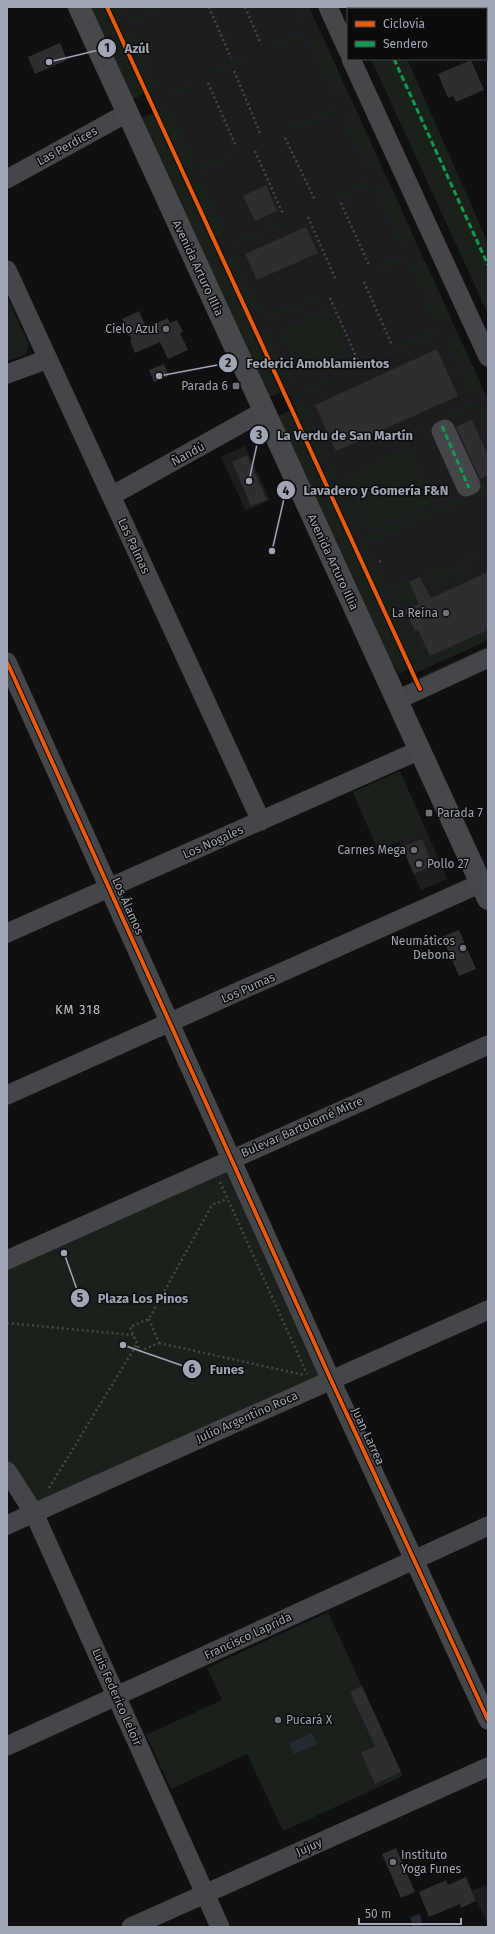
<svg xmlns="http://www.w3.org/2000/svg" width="495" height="1934" font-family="'Fira Sans',sans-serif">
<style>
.built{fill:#1d1d1f}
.green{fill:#1a211b}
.water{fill:#242b32}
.building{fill:#2e2e30}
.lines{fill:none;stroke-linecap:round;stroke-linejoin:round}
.path{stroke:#46474b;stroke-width:2.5;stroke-dasharray:2 3;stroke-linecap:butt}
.minor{stroke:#454649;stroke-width:19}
.major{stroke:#47484c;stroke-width:22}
.quiet{stroke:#139951;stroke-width:3;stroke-dasharray:6 3;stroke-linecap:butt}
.cycleway-casing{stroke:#0b0b0c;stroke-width:6}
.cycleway{stroke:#e8590c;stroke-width:4}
.poi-dot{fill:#6e727a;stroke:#0b0b0c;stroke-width:1.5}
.labels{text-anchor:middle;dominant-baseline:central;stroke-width:3;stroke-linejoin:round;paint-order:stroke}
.street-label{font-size:12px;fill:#a0a6b3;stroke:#0b0b0c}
.poi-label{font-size:12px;fill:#a0a6b3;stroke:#0b0b0c;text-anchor:end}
.neighbourhood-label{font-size:13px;letter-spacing:1px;fill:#c1c5cf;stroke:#0b0b0c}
.leader{fill:none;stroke:#a0a6b3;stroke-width:1.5}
.callout-dot{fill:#a0a6b3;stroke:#0b0b0c;stroke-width:1.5}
.mark-label{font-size:12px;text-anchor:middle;font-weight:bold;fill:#111}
.callout-label{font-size:13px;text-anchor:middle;font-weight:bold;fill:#a0a6b3;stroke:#0b0b0c;stroke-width:3;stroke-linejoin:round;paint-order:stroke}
</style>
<rect width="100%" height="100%" fill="#101011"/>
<path class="built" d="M109,7H309L488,400V640L415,673Z
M245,446L270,500L246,511L221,457Z
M426,830L447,879L421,890L399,841Z
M488,1884V1925L472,1891Z"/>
<path class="green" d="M88,7H104L144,94L131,100Z
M109,7H123L125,12L114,17Z
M154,7H168L131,24L129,19Z
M291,7H309L313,16L299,23Z
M347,7H384L385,9H348Z
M134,30L159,87L148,92L122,36Z
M302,31L304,36L268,52L266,47Z
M322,35L347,91L333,98L307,42Z
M250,54L252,59L212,77L210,72Z
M371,59H407L488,243V314Z
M194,79L196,84L165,98L163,93Z
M168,105L193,161L182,166L156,110Z
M335,105L337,110L287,133L285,128Z
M356,110L381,165L367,172L341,116Z
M153,113L281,392L267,398L140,119Z
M228,154L230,159L199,173L197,168Z
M369,179L372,184L340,199L338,194Z
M202,180L227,236L216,240L191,185Z
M390,184L415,240L401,247L375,191Z
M282,220L284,224L234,247L232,242Z
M403,253L406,259L375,273L372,268Z
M236,255L261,310L250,315L225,259Z
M424,259L450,316L435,322L410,266Z
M316,294L318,299L267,322L265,317Z
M7,296L29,345L26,354L7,361Z
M329,307L351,356L301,378L279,329Z
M437,329L439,334L389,357L386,351Z
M270,330L295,385L285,390L259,335Z
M458,334L483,389L469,396L444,340Z
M330,377L333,382L302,396L300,391Z
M304,403L329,459L318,464L293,408Z
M471,403L474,408L443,422L441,416Z
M488,410V437L478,414Z
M289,411L409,669L399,674L395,667L388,660L276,417Z
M423,425L426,429L384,448L382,443Z
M410,445L436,501L367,532L342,476Z
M332,466L363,534L353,538L322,471Z
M488,483V491L445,510L442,504Z
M438,506L441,512L372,543L369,536Z
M365,538L425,669L415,673L355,543Z
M478,547L470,568L459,566L465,553Z
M437,565L454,568L449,580L446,581L424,571Z
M458,568L469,570L467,576L451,584Z
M420,573L446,585L430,593Z
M407,579L416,599L401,606L392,586Z
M405,610L415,631L418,630L430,656L488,630V640L429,667L403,611Z
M488,646V651L419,683L418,678Z
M400,771L426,830L378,851L353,792Z
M231,1159L331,1380L34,1513L7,1471V1260Z
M328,1612L403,1776L283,1831L247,1754L171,1789L146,1735L222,1700L207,1668Z"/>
<path class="water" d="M312,1733L317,1744L294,1754L289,1743Z
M420,1914L423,1927H413L410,1917Z"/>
<path class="building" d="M60,43L67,60L35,74L28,57Z
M471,60L484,90L456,102L453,96L448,98L438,74Z
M266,185L277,211L255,221L243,196Z
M306,227L318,253L257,280L245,254Z
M139,311L146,327L168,318L170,323L177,320L183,332L180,333L188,350L168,359L160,342L135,353L130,341L132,340L122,319Z
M437,349L458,396L336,451L315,405Z
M164,364L169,376L154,382L149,370Z
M472,420L488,455V475L480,479L456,427Z
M247,455L267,500L251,506L232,462Z
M488,572V630L430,656L418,630L415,631L405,610L419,604L409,582L420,577L431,598Z
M422,839L433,865L414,874L402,847Z
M459,930L476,969L459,976L442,937Z
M362,1686L401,1772L375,1784L361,1753L375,1746L350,1692Z
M396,1848L415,1892L401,1898L382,1854Z
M466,1877L476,1901L461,1908L460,1904L429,1917L419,1892L446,1880L448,1885Z"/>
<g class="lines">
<path class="path" d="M209,7L231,58
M245,7L261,44
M234,71L261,135
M208,83L236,146
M285,138L315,200
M255,151L283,214
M341,203L369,265
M308,217L336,280
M364,282L392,345
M330,298L358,361
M379,562L381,561
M220,1182L307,1374
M149,1319L159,1343L140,1351L130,1327L149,1319L212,1205L227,1199
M7,1323L133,1335
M159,1343L304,1375
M49,1488L137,1344"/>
<path class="minor" d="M328,7L348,51
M486,18L488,23
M351,59L488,357
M7,179L127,113
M7,270L261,821
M7,374L48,359
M445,429L471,485L466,487L441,431Z
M111,496L264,411
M7,662L331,1380L488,1720
M397,700L488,658
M7,933L420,750
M7,1095L488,880
M7,1260L488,1045
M7,1471L34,1513L220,1927
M7,1525L488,1310
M7,1746L488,1526
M131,1927L488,1767"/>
<path class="major" d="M79,7L488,899"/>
<path class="quiet" d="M370,7L371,9
M481,7L482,9
M486,18L488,23
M394,59L488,265
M442,426L469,488"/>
<g class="cycleway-casing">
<path id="cycleway" d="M107,7L420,689
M7,662L331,1380L488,1720"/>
</g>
<use href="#cycleway" class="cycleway"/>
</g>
<g class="poi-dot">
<circle cx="166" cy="329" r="4"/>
<rect x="232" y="382" width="8" height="8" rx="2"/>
<circle cx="446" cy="613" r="4"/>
<rect x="425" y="809" width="8" height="8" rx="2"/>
<circle cx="414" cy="850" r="4"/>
<circle cx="419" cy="864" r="4"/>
<circle cx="463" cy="948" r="4"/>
<circle cx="278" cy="1720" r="4"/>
<circle cx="393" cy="1862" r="4"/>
</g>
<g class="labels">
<g class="street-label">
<text transform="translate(67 146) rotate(-29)">Las Perdices</text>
<text transform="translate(198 268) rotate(65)">Avenida Arturo Illia</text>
<text transform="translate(188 454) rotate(-29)">Ñandú</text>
<text transform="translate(134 546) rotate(65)">Las Palmas</text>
<text transform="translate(333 562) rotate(65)">Avenida Arturo Illia</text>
<text transform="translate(213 842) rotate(-24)">Los Nogales</text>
<text transform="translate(128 906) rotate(66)">Los Álamos</text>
<text transform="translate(248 988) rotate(-24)">Los Pumas</text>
<text transform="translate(302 1127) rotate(-24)">Bulevar Bartolomé Mitre</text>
<text transform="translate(247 1417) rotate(-24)">Julio Argentino Roca</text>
<text transform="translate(368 1436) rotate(65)">Juan Larrea</text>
<text transform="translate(248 1636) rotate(-25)">Francisco Laprida</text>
<text transform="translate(117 1697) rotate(66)">Luis Federico Leloir</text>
<text transform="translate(309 1847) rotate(-24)">Jujuy</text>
</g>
<g class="poi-label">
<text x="158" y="329">Cielo Azul</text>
<text x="228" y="386">Parada 6</text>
<text x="438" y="613">La Reina</text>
<text x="437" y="813" text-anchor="start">Parada 7</text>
<text x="406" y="850">Carnes Mega</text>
<text x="427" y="864" text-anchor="start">Pollo 27</text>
<text x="455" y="941">Neumáticos<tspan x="455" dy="14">Debona</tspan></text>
<text x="286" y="1720" text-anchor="start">Pucará X</text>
<text x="401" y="1855" text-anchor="start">Instituto<tspan x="401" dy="14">Yoga Funes</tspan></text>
</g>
<g class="neighbourhood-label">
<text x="78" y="1009">KM 318</text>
</g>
</g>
<path class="leader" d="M49 62L107 48M159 376L228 363M249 481L259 435M272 551L286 490M64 1253L80 1298M123 1345L192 1369"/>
<g class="callout-dot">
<circle cx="49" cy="62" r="4"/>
<circle cx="159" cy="376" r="4"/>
<circle cx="249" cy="481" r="4"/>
<circle cx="272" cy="551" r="4"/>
<circle cx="64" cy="1253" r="4"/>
<circle cx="123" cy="1345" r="4"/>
<circle cx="107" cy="48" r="10"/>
<circle cx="228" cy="363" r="10"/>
<circle cx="259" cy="435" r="10"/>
<circle cx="286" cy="490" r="10"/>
<circle cx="80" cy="1298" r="10"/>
<circle cx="192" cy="1369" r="10"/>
</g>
<g class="mark-label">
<text x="107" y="52">1</text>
<text x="228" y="367">2</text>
<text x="259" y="439">3</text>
<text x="286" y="495">4</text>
<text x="80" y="1302">5</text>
<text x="192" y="1373">6</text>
</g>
<g class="callout-label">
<text x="137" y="53">Azúl</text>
<text x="318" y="368">Federici Amoblamientos</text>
<text x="345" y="440">La Verdu de San Martín</text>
<text x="376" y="495">Lavadero y Gomería F&amp;N</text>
<text x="143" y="1303">Plaza Los Pinos</text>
<text x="227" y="1374">Funes</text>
</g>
<rect width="495" height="1934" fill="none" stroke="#a0a6b3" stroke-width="16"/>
<rect x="347" y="8" width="140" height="52" fill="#0b0b0c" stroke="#47494f"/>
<rect x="355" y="21" width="20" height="6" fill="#e8590c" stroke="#47494f"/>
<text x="383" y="28" font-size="12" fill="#a0a6b3">Ciclovía</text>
<rect x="355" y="41" width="20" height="6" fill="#139951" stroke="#47494f"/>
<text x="383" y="48" font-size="12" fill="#a0a6b3">Sendero</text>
<path d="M359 1918v6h102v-6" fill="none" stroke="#a0a6b3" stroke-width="2"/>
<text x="365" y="1918" font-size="12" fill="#a0a6b3" stroke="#0b0b0c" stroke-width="3" paint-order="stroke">50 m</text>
</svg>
